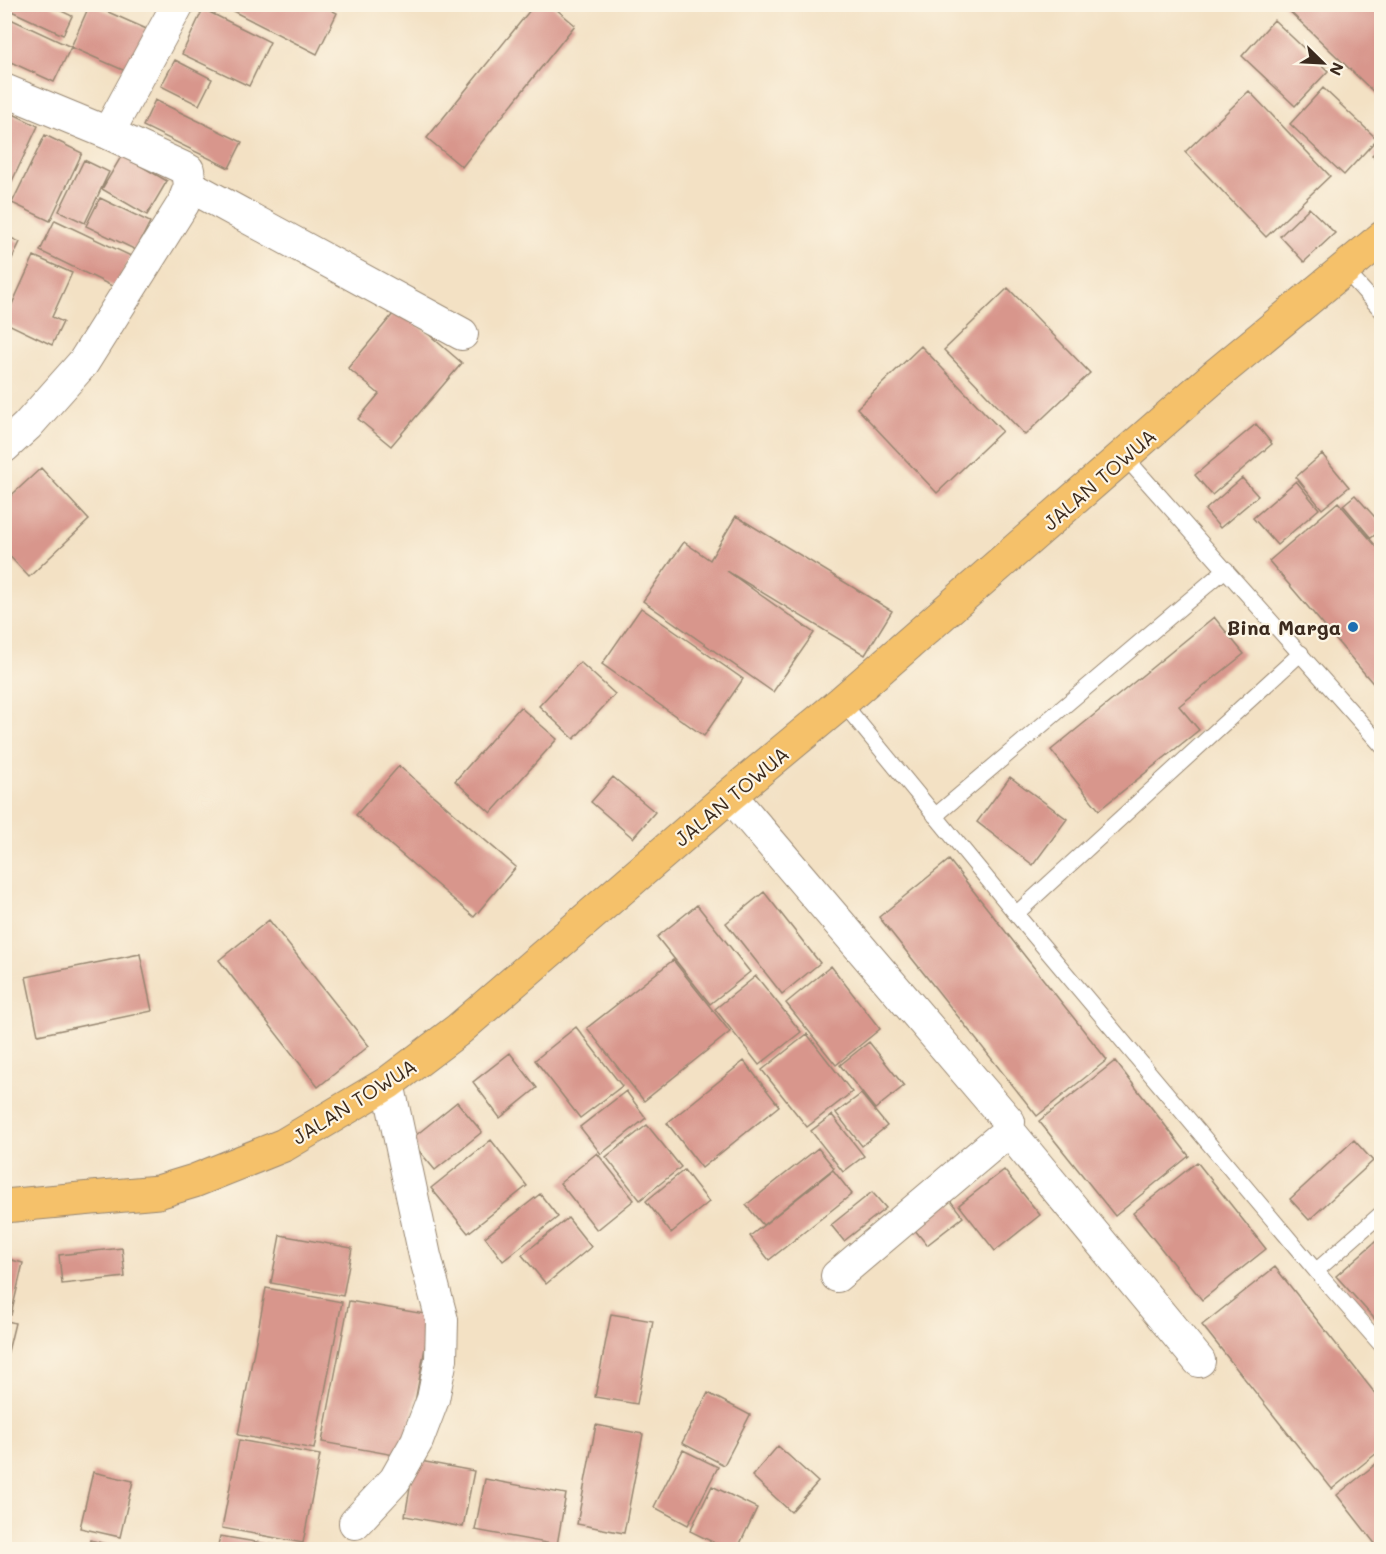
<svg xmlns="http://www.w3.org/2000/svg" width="1386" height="1554" font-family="Mali,sans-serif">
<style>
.building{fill:#d8968c}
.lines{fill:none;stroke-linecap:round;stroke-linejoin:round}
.service-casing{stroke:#978671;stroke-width:17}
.minor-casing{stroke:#978671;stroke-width:34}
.primary-casing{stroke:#978671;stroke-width:35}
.service{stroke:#fff;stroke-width:15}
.minor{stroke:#fff;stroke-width:32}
.primary{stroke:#f5c16b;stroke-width:33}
.poi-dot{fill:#1f6fb2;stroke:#fcf5e5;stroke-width:2}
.labels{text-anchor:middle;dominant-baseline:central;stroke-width:4.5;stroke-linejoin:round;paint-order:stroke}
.street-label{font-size:20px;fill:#3b2a1e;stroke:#fcf5e5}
.poi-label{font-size:20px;font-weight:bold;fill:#3b2a1e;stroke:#fcf5e5;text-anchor:end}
</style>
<rect width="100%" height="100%" fill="#fcf5e5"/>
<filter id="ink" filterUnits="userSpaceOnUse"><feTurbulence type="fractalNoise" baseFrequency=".0167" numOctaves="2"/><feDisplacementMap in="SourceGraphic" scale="12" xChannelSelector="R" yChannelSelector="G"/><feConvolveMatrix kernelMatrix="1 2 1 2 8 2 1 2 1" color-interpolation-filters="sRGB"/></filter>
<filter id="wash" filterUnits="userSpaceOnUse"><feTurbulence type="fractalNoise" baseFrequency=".008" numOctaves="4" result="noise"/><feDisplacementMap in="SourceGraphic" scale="24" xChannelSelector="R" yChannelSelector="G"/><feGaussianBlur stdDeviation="1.35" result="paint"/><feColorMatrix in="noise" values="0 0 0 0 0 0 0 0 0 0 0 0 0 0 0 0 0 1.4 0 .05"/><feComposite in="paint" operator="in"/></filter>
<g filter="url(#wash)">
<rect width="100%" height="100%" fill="#f3e1c4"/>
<g id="blocks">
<path class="building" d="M6,4H47L72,16L63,35L5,8Z
M90,4L151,31L132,74L71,47L54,82L4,59V16L71,47Z
M219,4H319L337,13L317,54Z
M535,4H550L575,25L462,167L427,138Z
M1282,4L1382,6V100Z
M203,9L270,42L249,86L182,54Z
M1274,20L1328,71L1295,106L1242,56Z
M175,60L212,79L199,105L161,86Z
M1323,88L1377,139L1344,175L1290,124Z
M1249,91L1330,176L1266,237L1185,152Z
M155,100L242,142L229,168L143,126Z
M5,110L38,126L5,196Z
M45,135L82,153L50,221L12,203Z
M1382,146V165L1372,155Z
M122,155L167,181L147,215L102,189Z
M84,160L109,172L85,223L59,211Z
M100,198L150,222L136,250L86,226Z
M1309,208L1335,233L1304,262L1280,236Z
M55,220L131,256L116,288L40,251Z
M4,235L20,242L4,275Z
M34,256L72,273L52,317L63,322L52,345L4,322Z
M1008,288L1090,373L1025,435L944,350Z
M398,308L462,363L391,446L358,419L379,394L348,368Z
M921,346L1002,431L937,493L857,408Z
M1256,424L1272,444L1212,495L1195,475Z
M1322,454L1349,487L1322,509L1296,477Z
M41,468L89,520L29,577L4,550V502Z
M1242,478L1258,496L1220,528L1205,510Z
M1296,481L1319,509L1277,545L1253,518Z
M1355,495L1382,525V529L1371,538L1343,505Z
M1338,502L1382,553V694L1269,561Z
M736,516L892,611L865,655L727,571L814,633L773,692L643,601L684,542L710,560Z
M641,608L743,679L704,736L602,664Z
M1214,617L1244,654L1179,706L1199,730L1099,810L1051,750Z
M580,662L615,694L574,739L539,706Z
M520,707L557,739L491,813L455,781Z
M399,766L516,867L474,917L356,815Z
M613,777L655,812L633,838L591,802Z
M1010,777L1067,819L1033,865L977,822Z
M949,860L1107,1060L1037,1116L879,917Z
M764,892L820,963L782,994L726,923Z
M697,905L750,972L710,1004L657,937Z
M269,920L369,1046L318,1087L219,960Z
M140,954L152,1011L38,1035L26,977Z
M673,960L730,1032L644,1101L587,1028Z
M831,966L880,1029L836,1065L786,1003Z
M756,976L801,1032L759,1065L715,1009Z
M576,1027L622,1086L580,1118L535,1060Z
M807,1034L852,1092L807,1127L762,1070Z
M869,1042L904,1086L875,1109L840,1065Z
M510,1053L537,1088L500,1118L473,1082Z
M744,1061L779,1106L702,1168L667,1123Z
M1115,1061L1189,1156L1115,1216L1039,1121Z
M626,1091L646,1118L601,1154L580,1127Z
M861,1094L887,1126L862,1146L836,1113Z
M457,1102L482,1132L435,1170L410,1140Z
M832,1115L864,1156L843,1172L811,1131Z
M647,1125L681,1167L640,1200L606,1157Z
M491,1140L527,1186L468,1233L431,1188Z
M1354,1140L1373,1161L1309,1220L1290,1199Z
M818,1148L834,1168L763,1225L746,1205Z
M597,1153L634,1200L597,1230L560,1183Z
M1197,1162L1266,1249L1202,1300L1133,1213Z
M684,1170L709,1202L671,1233L646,1201Z
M833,1170L852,1194L769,1260L750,1236Z
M1004,1170L1040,1215L995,1251L959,1205Z
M872,1192L886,1208L844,1241L831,1225Z
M540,1194L558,1217L503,1261L485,1237Z
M946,1195L963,1217L927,1245L910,1224Z
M568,1218L591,1247L546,1284L522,1255Z
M280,1235L352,1248L343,1296L271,1283Z
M1382,1236V1327L1336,1276Z
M122,1248L125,1277L62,1284L59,1255Z
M4,1258L23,1263L11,1315L4,1313Z
M1275,1267L1382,1402V1449L1332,1489L1202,1325Z
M266,1288L342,1302L314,1449L238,1435Z
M349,1301L431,1315L405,1457L322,1442Z
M611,1314L653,1321L637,1404L595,1397Z
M4,1320L15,1323L5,1364H4Z
M708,1393L750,1415L724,1465L682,1443Z
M596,1425L643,1434L624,1533L577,1524Z
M239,1440L320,1455L303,1543L222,1528Z
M778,1446L818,1482L791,1512L752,1476Z
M683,1450L718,1467L688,1525L654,1507Z
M1382,1459V1550H1380L1337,1495Z
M415,1460L474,1471L463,1527L405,1516Z
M93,1472L133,1481L120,1537L80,1528Z
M485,1479L566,1494L557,1545L475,1530Z
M712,1486L757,1508L737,1550H729L690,1531Z
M220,1536L291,1548V1550H217Z
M90,1540L122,1548V1550H88Z"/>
</g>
</g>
<g filter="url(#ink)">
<use href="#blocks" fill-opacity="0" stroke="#978671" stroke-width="1.5"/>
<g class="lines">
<g class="service-casing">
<path id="service" d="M1345,270L1382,311
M1125,457L1382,746
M842,702L1016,914L1316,1271L1382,1346
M935,816L1226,569
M1016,914L1301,653
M1316,1271L1382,1213"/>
</g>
<g class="minor-casing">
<path id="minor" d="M4,90L108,133L178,4
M190,186L462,334
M4,447L27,426L83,363L183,204L190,186L188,170L108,133
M730,795L1009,1122L1008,1130L1005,1134L837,1276
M1008,1130L1199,1361
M355,1523L395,1480L417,1441L433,1399L441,1359L442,1320L425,1256L388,1083"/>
</g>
<g class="primary-casing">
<path id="primary" d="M4,1206L158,1192L194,1181L284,1145L388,1083L458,1030L730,795L842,702L1216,375L1382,238"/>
</g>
<use href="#service" class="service"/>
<use href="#minor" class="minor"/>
<use href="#primary" class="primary"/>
</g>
</g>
<circle class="poi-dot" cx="1353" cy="627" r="6"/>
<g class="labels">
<g class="street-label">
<text transform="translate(1099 479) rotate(-41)">JALAN TOWUA</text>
<text transform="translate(731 796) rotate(-40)">JALAN TOWUA</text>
<text transform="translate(354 1101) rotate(-32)">JALAN TOWUA</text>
</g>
<g class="poi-label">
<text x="1341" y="627">Bina Marga</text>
</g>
</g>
<rect width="1386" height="1554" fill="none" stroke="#fcf5e5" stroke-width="24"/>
<g transform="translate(1323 63) rotate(114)" stroke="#fcf5e5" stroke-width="4.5" paint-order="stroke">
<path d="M0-4.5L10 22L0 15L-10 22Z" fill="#3b2a1e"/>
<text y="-9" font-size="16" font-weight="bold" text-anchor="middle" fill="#3b2a1e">N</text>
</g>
</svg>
